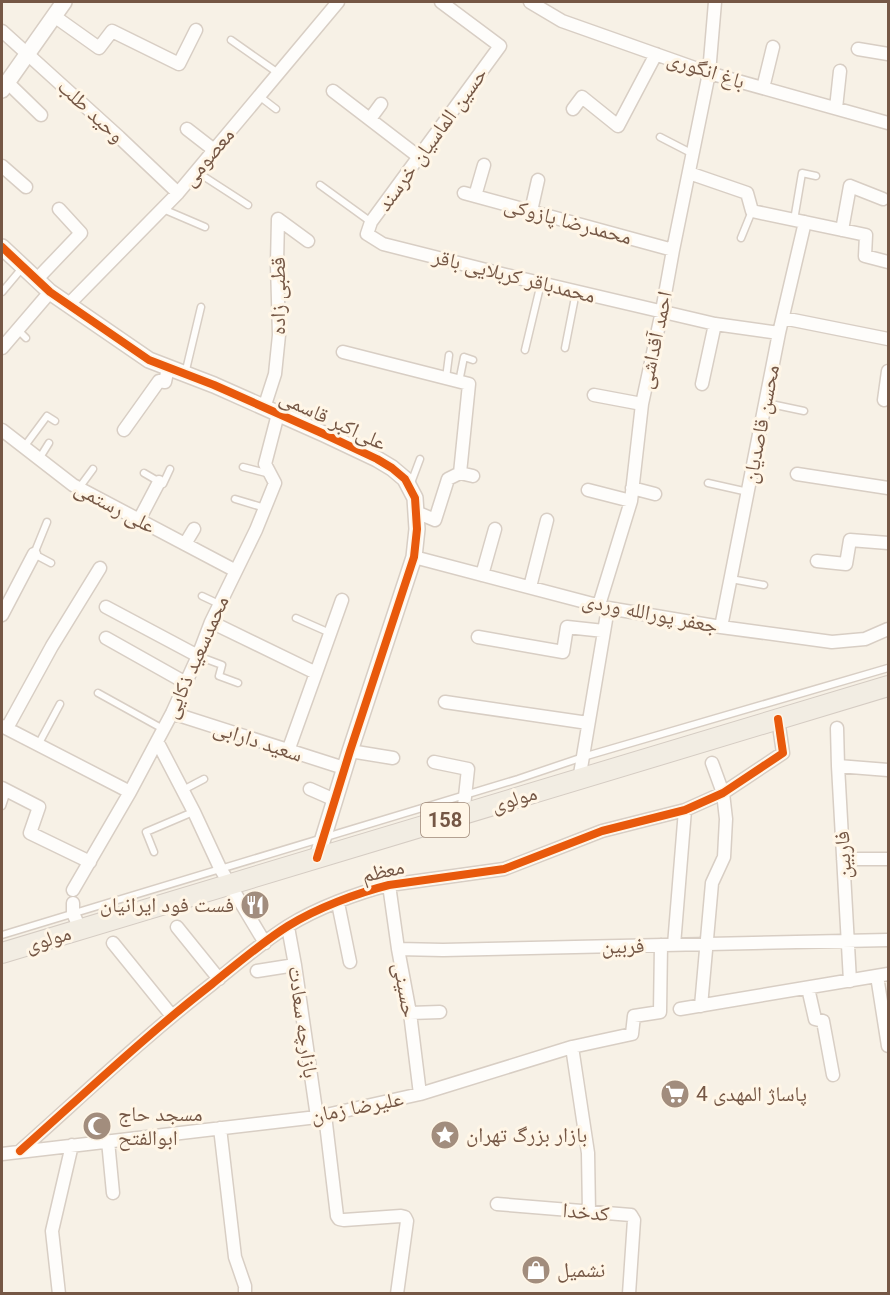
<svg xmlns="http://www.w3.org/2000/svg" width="890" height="1295" font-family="Roboto,'Noto Naskh Arabic',sans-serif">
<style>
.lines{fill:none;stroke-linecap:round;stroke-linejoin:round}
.service-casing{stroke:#d8cec4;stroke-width:9}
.minor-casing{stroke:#d8cec4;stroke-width:15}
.tertiary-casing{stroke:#d8cec4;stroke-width:18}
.primary-casing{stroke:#d5ccc3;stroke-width:22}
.service{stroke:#fefdfb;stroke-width:6}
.minor{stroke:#fefdfb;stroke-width:12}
.tertiary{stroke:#fefdfb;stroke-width:15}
.primary{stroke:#f2ede3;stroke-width:20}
.cycleway-casing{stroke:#fff6e7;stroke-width:11}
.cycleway{stroke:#e8590c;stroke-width:8}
.labels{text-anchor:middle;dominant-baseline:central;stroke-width:6;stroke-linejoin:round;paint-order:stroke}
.shield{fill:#fff6e7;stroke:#9e8776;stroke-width:1.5}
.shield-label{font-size:20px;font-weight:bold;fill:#755745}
.street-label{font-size:21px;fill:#755745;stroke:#fff6e7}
.poi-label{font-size:21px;fill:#755745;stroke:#fff6e7;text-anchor:start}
</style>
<rect width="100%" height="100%" fill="#f7f1e6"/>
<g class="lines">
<g class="service-casing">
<path id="service" d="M231,40L278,73
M259,96L276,109
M660,137L693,154
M197,172L248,205
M320,185L371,222
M163,209L205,227
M794,220L802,173L816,176
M741,238L752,211
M2,292L23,267
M18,330L26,338
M565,348L576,292
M525,350L541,283
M185,374L201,307
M446,378L449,355
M459,382L464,357L473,360
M766,403L804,411
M24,447L47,416L55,421
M39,459L49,443
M243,467L270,474
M144,473L163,484L170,469
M411,483L420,459
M708,483L748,492
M79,488L93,469
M235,499L265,508
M47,522L34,554L51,563
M731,579L764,585
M202,596L219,604
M296,618L330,633
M198,656L222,665L219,676L238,683
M98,693L163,729
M38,745L60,704
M183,790L204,779
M2,806L7,791
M154,852L146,832L193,812
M2,935L518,779L583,757L888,668"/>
</g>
<g class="minor-casing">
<path id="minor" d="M441,2L500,46L371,222L367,234L383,244L506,275L715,324L779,333
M530,2L562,21L709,73L888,123
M54,16L99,48L112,31L179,64L196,30
M2,31L119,137L178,193
M858,49L888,54
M7,82L41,115
M763,88L773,47
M333,91L419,157
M836,108L840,71
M573,109L582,97L618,126L656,54
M370,119L381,104
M187,129L214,150
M2,166L26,187
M689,173L747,193L752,211L866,235L865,256L888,262
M464,193L673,250
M475,196L484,165
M531,211L538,180
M842,230L850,186L883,199
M37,279L81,233L59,209
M68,305L178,193L338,2
M783,318L888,339
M2,348L50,292
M343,352L469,384L460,473L448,479L435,520L416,512
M702,384L715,324
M594,395L642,404
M884,400L888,371
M264,408L275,374L279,335L277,264L278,219L308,241
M2,430L73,485L236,571
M124,430L159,381L165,382L168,368
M460,473L473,476
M797,474L888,488
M632,488L655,494
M588,490L631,501
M139,520L159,482
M185,544L194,529
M414,557L608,608L721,627L832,642L865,639L888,629
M817,561L846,564L850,540L888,543
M482,575L495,529
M530,587L547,520
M599,605L631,501L642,404L662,311L673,250L709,73L715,2
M106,607L198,656
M2,615L34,554
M211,622L316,673L288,751
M721,627L779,333L805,222
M478,637L563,652L567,627L604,631
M106,638L186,683
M316,673L342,600
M445,702L588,723
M172,713L344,768
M2,726L130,792
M7,728L52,646L100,568
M837,728L838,766L850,981
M157,741L194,812L220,868L265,943
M350,751L393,758
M434,762L468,769L463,815
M838,766L888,770
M579,780L608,608
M2,788L39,807L30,833L90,862
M310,789L335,800
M843,859H888
M389,885L398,949L410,1013L420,1094
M73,890L130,792L172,713L198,656L211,622L256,530L275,483L265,464L278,414
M73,903V913L80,929
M338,903L350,962
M177,927L219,979
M288,927L295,965L317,1117
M113,943L172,1016
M674,945L685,810
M398,949L443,950L888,940
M257,971L295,965
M877,976L888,1046
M808,988L815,1019L823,1021L833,1075
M701,1006L712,883L724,857L726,819L723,793L712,763
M680,1009L888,974
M410,1013L440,1012
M572,1047L588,1153L589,1212
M325,1115L337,1216L339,1219L344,1220L401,1216L405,1217L407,1221L397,1294
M220,1128L235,1257L245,1286V1294
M108,1141L113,1193
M20,1151C83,1095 145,1036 212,984C237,964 261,943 288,926C317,908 357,893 389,885L504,869L602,831L685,810L723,793L783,753L778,719
M2,1154L317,1117L420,1094L572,1047L632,1034L634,1016L660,1012L661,945
M497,1204L631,1215L634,1220L629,1294
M59,1294L52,1231L72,1145"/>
</g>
<g class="tertiary-casing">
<path id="tertiary" d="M2,90L64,2
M2,247L50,292L149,360L214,385L324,434L377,459L392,468L405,479L415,498L417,529L414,557L350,751L317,858"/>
</g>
<g class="primary-casing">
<path id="primary" d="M2,953L888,686"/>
</g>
<use href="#service" class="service"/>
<use href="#minor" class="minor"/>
<use href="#tertiary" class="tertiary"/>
<use href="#primary" class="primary"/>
<g class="cycleway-casing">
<path id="cycleway" d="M2,247L50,292L149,360L214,385L324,434L377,459L392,468L405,479L415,498L417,529L414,557L350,751L317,858
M20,1151C83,1095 145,1036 212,984C237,964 261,943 288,926C317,908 357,893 389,885L504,869L602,831L685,810L723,793L783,753L778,719"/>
</g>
<use href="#cycleway" class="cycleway"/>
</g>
<defs>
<g id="restaurant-disc" transform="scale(1.5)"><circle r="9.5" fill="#a28d7d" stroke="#fff6e7"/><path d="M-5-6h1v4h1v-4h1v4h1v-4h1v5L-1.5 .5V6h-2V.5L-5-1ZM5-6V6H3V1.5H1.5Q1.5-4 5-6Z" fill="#fff"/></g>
<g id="supermarket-disc" transform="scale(1.5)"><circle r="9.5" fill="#a28d7d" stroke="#fff6e7"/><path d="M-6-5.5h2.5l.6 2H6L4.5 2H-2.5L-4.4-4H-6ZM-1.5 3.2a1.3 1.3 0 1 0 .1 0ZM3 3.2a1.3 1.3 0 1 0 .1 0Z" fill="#fff"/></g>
<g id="mosque-disc" transform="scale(1.5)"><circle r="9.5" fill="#a28d7d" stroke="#fff6e7"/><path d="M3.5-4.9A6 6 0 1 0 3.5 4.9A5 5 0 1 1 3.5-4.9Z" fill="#fff"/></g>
<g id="sight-disc" transform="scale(1.5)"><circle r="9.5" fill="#a28d7d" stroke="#fff6e7"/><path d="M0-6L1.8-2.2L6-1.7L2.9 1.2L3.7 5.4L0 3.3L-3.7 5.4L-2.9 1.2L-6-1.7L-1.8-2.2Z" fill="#fff"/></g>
<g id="shop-disc" transform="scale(1.5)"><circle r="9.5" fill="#a28d7d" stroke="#fff6e7"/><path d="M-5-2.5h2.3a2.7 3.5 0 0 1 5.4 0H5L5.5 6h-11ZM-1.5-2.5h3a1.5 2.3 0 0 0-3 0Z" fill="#fff"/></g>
</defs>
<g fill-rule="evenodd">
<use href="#restaurant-disc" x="255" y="905"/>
<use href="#supermarket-disc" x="675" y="1094"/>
<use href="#mosque-disc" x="97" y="1126"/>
<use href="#sight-disc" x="445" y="1135"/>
<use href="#shop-disc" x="536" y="1270"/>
</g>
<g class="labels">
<rect class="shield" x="421" y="803" width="48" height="34" rx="4.5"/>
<g class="shield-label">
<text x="445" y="820">158</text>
</g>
<g class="street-label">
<text transform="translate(706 70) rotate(18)">باغ انگوری</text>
<text transform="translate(91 111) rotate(43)">وحید طلب</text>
<text transform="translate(432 139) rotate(-54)">حسین الماسیان خرسند</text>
<text transform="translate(208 157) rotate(-50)">معصومی</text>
<text transform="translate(568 221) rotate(15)">محمدرضا پازوکی</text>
<text transform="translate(514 276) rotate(14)">محمدباقر کربلایی باقر</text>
<text transform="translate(278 296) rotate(-90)">قطبی زاده</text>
<text transform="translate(655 340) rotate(-78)">احمد آقداشی</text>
<text transform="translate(333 420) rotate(25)">علی‌اکبر قاسمی</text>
<text transform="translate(761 424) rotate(-79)">محسن قاصدیان</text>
<text transform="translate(115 507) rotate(28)">علی رستمی</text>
<text transform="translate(650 613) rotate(11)">جعفر پورالله وردی</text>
<text transform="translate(196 657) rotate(-66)">محمدسعید ذکایی</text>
<text transform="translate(258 741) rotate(18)">سعید دارابی</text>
<text transform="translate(514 799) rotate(-17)">مولوی</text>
<text transform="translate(843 855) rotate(-93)">فاربین</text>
<text transform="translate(383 871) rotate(-13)">معظم</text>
<text transform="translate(48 939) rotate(-17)">مولوی</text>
<text transform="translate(623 946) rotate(-1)">فربین</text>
<text transform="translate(405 990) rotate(80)">حسینی</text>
<text transform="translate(303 1022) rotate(82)">بازارچه سعادت</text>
<text transform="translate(357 1107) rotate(-11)">علیرضا زمان</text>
<text transform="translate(586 1212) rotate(5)">کدخدا</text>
</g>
<g class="poi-label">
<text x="234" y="905" text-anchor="end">فست فود ایرانیان</text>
<text x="696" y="1094">پاساژ المهدی 4</text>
<text x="118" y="1114">مسجد حاج<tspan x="118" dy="24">ابوالفتح</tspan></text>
<text x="466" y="1135">بازار بزرگ تهران</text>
<text x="557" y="1270">نشمیل</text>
</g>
</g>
<rect width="890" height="1295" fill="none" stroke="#755745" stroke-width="6"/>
</svg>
